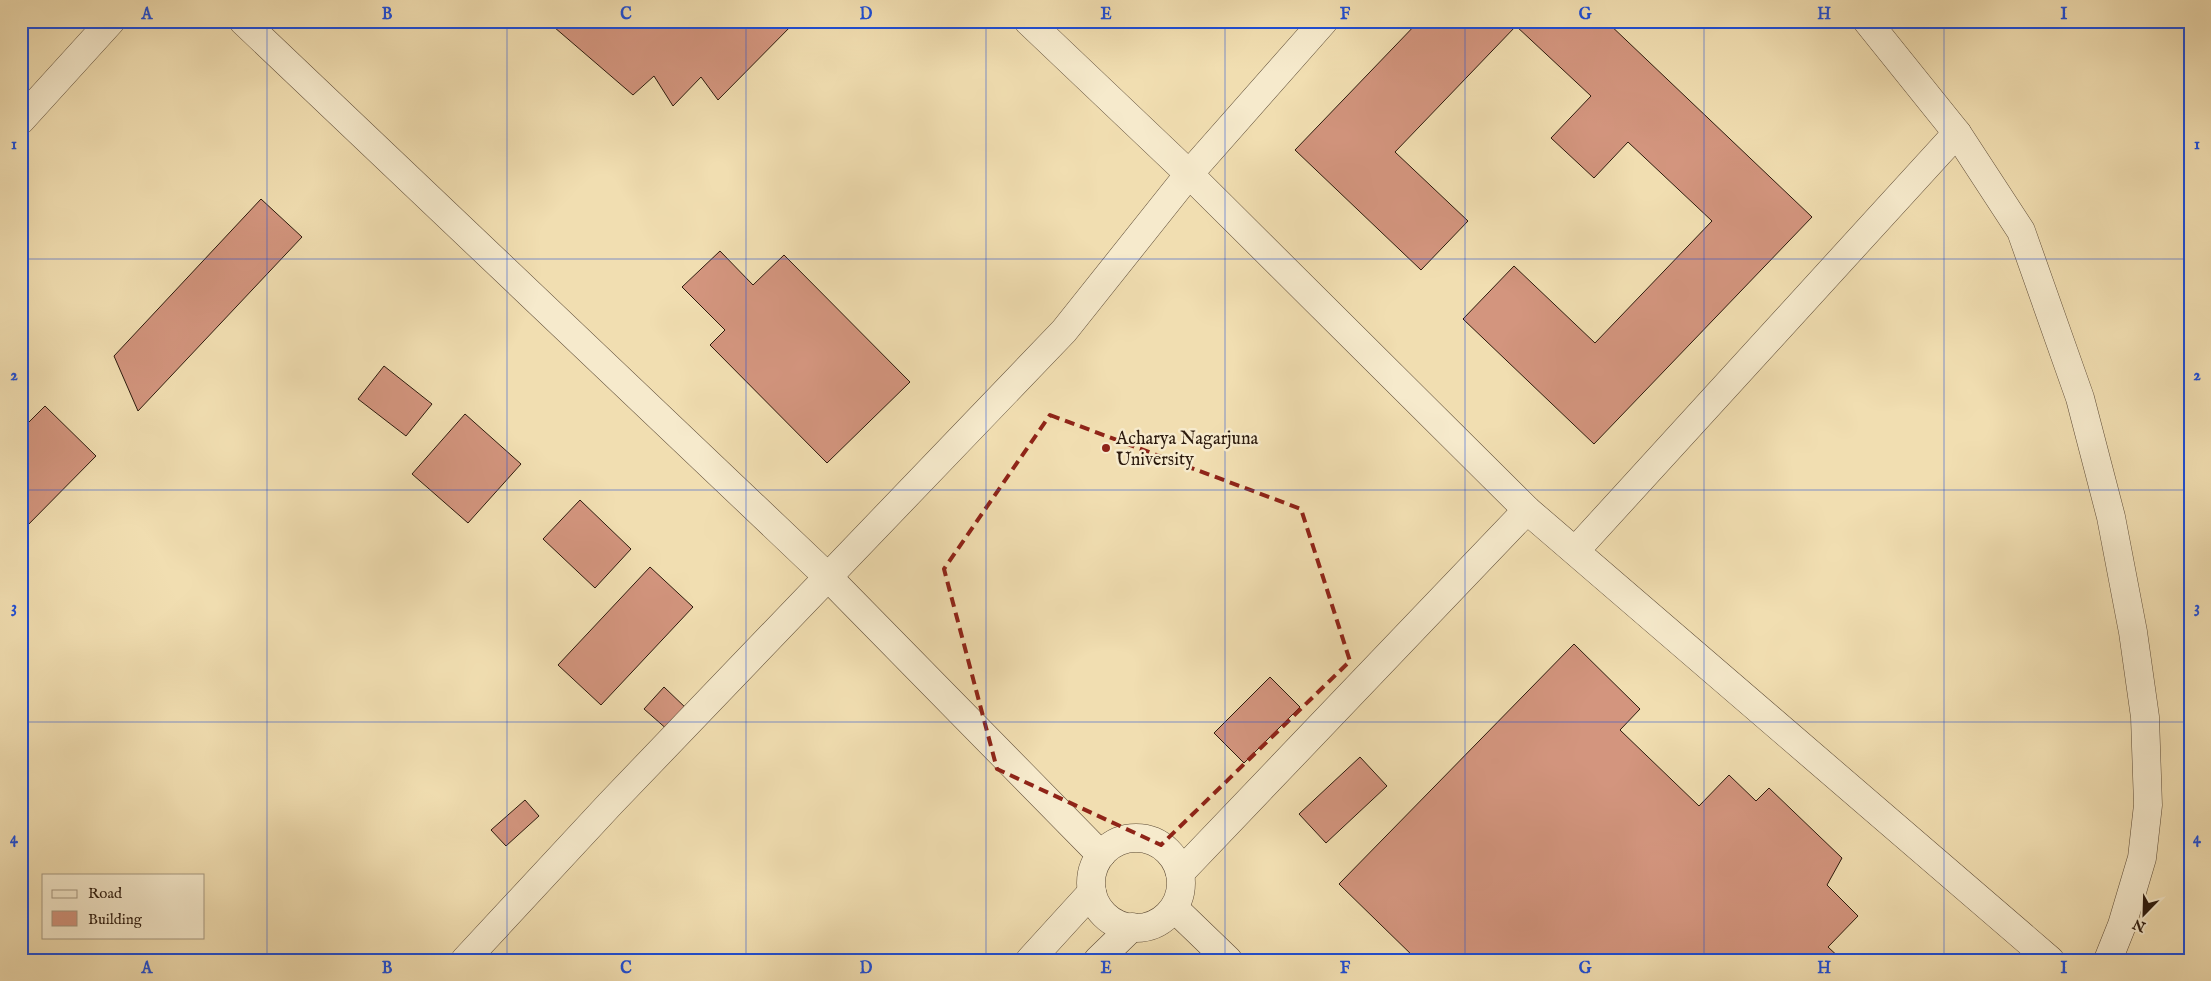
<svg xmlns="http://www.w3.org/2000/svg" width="2211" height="981" font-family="'IM FELL English',serif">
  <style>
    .building { fill: #d3957e; stroke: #2c1a0d }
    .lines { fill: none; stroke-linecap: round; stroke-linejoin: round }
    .minor-casing { stroke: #5d4b36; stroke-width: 29 }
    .minor { stroke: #f6eacc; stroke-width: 28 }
    .marked { fill: none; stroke: #8f2418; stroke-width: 4; stroke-dasharray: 10 6; stroke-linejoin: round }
    .grid { fill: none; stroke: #1d4ed8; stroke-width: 1; stroke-opacity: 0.55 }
    .poi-dot { fill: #8f2418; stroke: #f6eacc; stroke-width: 2 }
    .labels { text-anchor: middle; stroke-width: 5; stroke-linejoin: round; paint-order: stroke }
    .poi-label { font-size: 18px; fill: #2c1a0d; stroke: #f6eacc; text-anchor: start }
    .neatline { fill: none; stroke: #1d4ed8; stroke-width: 2 }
    .grid-label { font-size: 16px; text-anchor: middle; font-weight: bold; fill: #1d4ed8 }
  </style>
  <rect width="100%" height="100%" fill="#f1deb1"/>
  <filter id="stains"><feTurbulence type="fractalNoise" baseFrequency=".004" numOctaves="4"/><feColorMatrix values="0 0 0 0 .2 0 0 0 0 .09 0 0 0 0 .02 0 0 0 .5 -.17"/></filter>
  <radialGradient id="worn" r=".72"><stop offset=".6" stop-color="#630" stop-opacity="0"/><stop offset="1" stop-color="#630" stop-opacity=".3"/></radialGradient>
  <!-- building -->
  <g class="building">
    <polygon points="547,21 796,21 718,100 701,77 673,106 654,76 633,95"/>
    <polygon points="1419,21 1606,21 1812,217 1594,444 1463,319 1514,266 1595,343 1712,221 1628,142 1594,178 1551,138 1591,96 1516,26 1395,152 1468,221 1421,270 1295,150"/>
    <polygon points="261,199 302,237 138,411 114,356"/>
    <polygon points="720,251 753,285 784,255 910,382 827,463 710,345 725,330 682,287"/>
    <polygon points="384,366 432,404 406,436 358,399"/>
    <polygon points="45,406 96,456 21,532 21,430"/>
    <polygon points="465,414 521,464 468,523 412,474"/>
    <polygon points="580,500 631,549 595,588 543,539"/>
    <polygon points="650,567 693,607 601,705 558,665"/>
    <polygon points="1574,644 1640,709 1620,730 1699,806 1729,775 1756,801 1769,788 1842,858 1827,885 1858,916 1828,947 1842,960 1417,960 1339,884"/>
    <polygon points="1270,677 1300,707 1244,763 1214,733"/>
    <polygon points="664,687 688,710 669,731 644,709"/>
    <polygon points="1360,757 1387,786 1326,843 1299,814"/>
    <polygon points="525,800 539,816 506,846 491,830"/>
  </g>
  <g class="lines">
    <!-- minor casing -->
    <g class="minor-casing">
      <g id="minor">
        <polyline points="243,21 829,578 1101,855"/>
        <polyline points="1028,21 1189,174 1527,510 2050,960"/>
        <polyline points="1867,21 1957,133 2021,231 2080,398 2111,517 2133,632 2145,717 2148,805 2142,858 2122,925 2108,960"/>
        <polyline points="21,120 111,21"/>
        <polyline points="1576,550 1957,133"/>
        <circle cx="1136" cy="883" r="45"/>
        <polyline points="1180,873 1527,510"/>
        <polyline points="1174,908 1228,960"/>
        <polyline points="465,960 610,804 1064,331 1189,174 1324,21"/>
        <polyline points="1030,960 1092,892"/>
        <polyline points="1098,960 1132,927"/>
      </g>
    </g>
    <!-- minor -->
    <use href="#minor" class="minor"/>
  </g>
  <!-- marked area -->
  <path class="marked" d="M1050,415l251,94 49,152 -189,184 -164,-76 -53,-200z"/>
  <!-- grid -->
  <path class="grid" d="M267,21v939M507,21v939M746,21v939M986,21v939M1225,21v939M1465,21v939M1704,21v939M1944,21v939M21,259h2169M21,490h2169M21,722h2169"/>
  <!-- markers -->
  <circle class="poi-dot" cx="1106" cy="448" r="5"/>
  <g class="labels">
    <!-- poi labels -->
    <g class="poi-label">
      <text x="1116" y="444">Acharya Nagarjuna<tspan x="1116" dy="21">University</tspan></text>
    </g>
  </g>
  <!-- margin -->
  <rect width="2211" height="981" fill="none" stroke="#f1deb1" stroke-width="55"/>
  <!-- legend -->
  <rect x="42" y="874" width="162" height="65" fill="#f6eacc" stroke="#a59780"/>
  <rect x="52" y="890" width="25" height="8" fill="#f6eacc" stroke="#a59780"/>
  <text x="88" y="898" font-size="15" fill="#2c1a0d">Road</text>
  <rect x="52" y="911" width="25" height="15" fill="#d3957e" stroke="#a59780"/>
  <text x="88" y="924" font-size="15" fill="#2c1a0d">Building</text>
  <!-- north arrow -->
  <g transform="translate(2144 914) rotate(203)" stroke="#f6eacc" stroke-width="4" paint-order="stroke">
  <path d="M0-4L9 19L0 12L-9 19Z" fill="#2c1a0d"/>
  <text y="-8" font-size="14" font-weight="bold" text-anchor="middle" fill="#2c1a0d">N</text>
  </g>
  <rect x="28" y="28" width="2156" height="926" class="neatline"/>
  <g class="grid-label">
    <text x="147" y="19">A</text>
    <text x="387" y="19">B</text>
    <text x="626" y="19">C</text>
    <text x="866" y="19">D</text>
    <text x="1106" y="19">E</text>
    <text x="1345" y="19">F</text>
    <text x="1585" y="19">G</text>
    <text x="1824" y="19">H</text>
    <text x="2064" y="19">I</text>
    <text x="14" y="149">1</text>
    <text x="2197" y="149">1</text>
    <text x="14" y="380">2</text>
    <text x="2197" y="380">2</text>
    <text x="14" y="612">3</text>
    <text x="2197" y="612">3</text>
    <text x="14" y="843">4</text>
    <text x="2197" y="843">4</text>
    <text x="147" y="973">A</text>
    <text x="387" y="973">B</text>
    <text x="626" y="973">C</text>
    <text x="866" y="973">D</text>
    <text x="1106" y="973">E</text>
    <text x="1345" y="973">F</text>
    <text x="1585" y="973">G</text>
    <text x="1824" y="973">H</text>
    <text x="2064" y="973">I</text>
  </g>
  <rect width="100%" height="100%" filter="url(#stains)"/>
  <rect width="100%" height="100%" fill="url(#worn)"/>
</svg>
